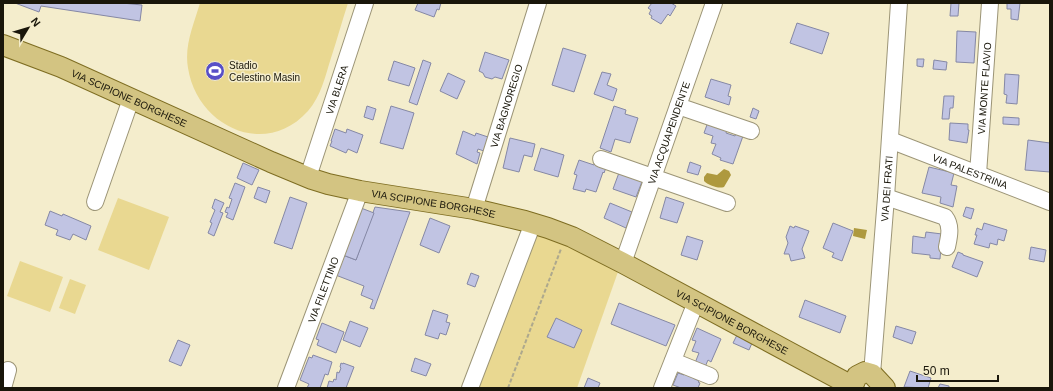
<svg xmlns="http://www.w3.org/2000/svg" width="1053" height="391" font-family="Helvetica,sans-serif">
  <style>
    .green { fill: #e9d891 }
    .water { fill: #ae993e }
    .building { fill: #c1c4e3; stroke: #8588a5 }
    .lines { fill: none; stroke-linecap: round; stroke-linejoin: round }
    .minor-casing { stroke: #9c9577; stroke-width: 18 }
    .major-casing { stroke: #7e6d21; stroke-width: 22 }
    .path { stroke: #ada88d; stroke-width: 2; stroke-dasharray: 4 2; stroke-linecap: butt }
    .minor { stroke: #fff; stroke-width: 16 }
    .major { stroke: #d3c482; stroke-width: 20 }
    .labels { text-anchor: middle; stroke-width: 3; stroke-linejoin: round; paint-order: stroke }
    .poi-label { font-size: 10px; fill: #19160a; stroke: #f4edcc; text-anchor: start }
    .street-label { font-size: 10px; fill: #19160a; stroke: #f4edcc }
  </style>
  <rect width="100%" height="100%" fill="#f4edcc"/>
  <!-- green -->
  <g class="green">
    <path d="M200,3h148c-6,18 -11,37 -17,55 -6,19 -10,38 -23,53 -43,48 -111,15 -120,-43 -4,-23 6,-44 12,-65z"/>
    <polygon points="118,198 169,217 149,270 98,250"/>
    <polygon points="534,228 619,269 577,388 474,388"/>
    <polygon points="20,261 63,277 50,312 7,296"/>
    <polygon points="70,279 86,285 75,314 59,308"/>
  </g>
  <!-- water -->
  <g class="water">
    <path d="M724,169l5,2 2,4 -7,12c-6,2 -16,-2 -20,-6v-4l3,-4 10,2z"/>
    <polygon points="854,228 867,230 865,239 853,236"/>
  </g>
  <!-- building -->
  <g class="building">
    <polygon points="15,3 122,3 142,5 140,21 41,6 39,12"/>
    <polygon points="418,3 441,3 439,10 437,9 434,17 415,10"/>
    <polygon points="652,3 671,3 676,6 670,16 668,14 661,24 651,18 652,16 649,14 651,10 648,8"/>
    <polygon points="951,3 959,3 958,16 950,16"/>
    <polygon points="1007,3 1020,3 1018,20 1011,19 1011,9 1007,9"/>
    <polygon points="797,23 829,33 822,54 790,43"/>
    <polygon points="957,31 976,32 974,63 956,62"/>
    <polygon points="563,48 586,55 574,92 552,85"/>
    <polygon points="485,52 509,60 502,79 495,77 492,79 485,77 483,73 479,71"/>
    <polygon points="917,59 924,59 923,67 917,66"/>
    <polygon points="423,60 431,63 417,105 409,102"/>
    <polygon points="934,60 947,62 946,70 933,69"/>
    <polygon points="394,61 415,68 409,86 388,80"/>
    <polygon points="602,72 611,74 607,85 617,89 613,101 594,94"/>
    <polygon points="448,73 465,81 457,99 440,91"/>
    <polygon points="1005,74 1019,75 1017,104 1006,103 1007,95 1004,94"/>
    <polygon points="711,79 731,85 728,96 731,97 729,105 705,97"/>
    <polygon points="944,96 954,96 953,108 950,108 949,119 942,119"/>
    <polygon points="367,106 376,109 373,120 364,117"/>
    <polygon points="391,106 414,113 403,149 380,143"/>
    <polygon points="614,106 626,110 625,114 638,118 630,143 615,139 611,152 600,148"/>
    <polygon points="753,108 759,111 756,119 750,117"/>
    <polygon points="1003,117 1019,118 1019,125 1003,124"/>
    <polygon points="708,122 727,129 726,133 735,136 738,129 743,136 733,164 720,160 721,158 712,154 716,144 711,143 713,136 704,133"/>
    <polygon points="950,123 968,124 968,130 969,130 967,143 949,140"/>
    <polygon points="335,129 346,133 347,129 363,135 357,153 348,149 346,153 330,146 332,141 331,141"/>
    <polygon points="463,131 475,136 476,133 488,137 484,151 478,149 477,152 480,153 477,164 456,154"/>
    <polygon points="510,138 535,144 532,157 524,155 519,172 503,168"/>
    <polygon points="1028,140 1050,143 1050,172 1025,170"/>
    <polygon points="541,148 564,155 558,177 534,170"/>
    <polygon points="579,160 594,165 595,161 607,165 604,173 603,172 596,192 586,189 585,192 573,189 577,175 574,174"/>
    <polygon points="690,162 701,166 698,175 687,172"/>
    <polygon points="243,163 259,170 252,185 237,178"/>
    <polygon points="929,167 954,173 951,185 957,186 953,207 940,203 941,197 922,193"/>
    <polygon points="620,170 643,179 636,197 613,189"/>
    <polygon points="235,183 245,187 233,220 226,217 228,213 225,212 227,207 229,208 232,199 229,198"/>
    <polygon points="258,187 270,191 266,203 254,198"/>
    <polygon points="290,197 307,203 292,249 274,243"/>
    <polygon points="666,197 684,203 677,223 660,218"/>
    <polygon points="215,199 224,203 220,212 223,213 214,236 208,233 212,223 210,222 215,210 212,208"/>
    <polygon points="610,203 632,212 626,228 604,218"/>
    <polygon points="375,207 410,212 374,309 370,308 373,300 361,295 364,286 333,274 340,254 356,260"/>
    <polygon points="966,207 974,209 971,219 963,216"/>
    <polygon points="361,208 374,213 356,260 343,255"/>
    <polygon points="50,211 62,216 63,214 91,226 86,240 73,234 70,240 56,235 58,230 45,225"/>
    <polygon points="430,218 450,226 439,253 420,245"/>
    <polygon points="833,223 853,231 842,261 832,257 834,253 823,248"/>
    <polygon points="984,223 1007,230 1004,241 998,239 997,245 990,243 989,248 974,244 977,235 975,235 977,228 982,230"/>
    <polygon points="790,226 794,228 795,226 809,231 802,249 805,258 791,261 789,254 784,254 788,243 786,237"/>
    <polygon points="926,232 942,234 940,259 930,258 930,255 912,253 913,236 925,238"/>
    <polygon points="687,236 703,241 697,260 681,255"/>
    <polygon points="1031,247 1046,250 1044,262 1029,259"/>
    <polygon points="958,252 963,254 963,255 983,262 977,277 952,267"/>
    <polygon points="471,273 479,276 475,287 467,284"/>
    <polygon points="805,300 846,316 840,333 799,317"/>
    <polygon points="619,303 675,325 666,346 611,324"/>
    <polygon points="433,310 448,315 446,322 450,323 446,335 440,333 438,339 425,335"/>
    <polygon points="556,318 582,330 574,348 547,337"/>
    <polygon points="350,321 368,328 360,347 343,340"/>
    <polygon points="322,323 344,332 336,353 317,345 319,340 316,339"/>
    <polygon points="896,326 916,332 912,344 893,337"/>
    <polygon points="697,328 721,339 711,362 708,360 705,367 695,363 699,353 692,351 696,341 692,340"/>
    <polygon points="737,335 752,343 749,350 733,343"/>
    <polygon points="178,340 190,345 181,366 169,361"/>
    <polygon points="313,355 332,362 328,375 325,374 320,388 307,388 309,384 300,380 309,357 312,358"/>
    <polygon points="415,358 431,364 426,376 411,371"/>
    <polygon points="341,363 343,364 343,363 354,367 346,388 327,388 329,381 333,382 334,379 336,380 337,372 339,373 341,368 340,367"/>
    <polygon points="910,371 931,378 928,388 904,387"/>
    <polygon points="678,373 684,375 685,373 694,376 693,378 699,381 698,382 700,383 698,388 681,388 673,385"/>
    <polygon points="588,378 600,383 598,388 584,388"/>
    <polygon points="940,384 949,386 949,388 938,388"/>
  </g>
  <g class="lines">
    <!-- minor casing -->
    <g class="minor-casing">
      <g id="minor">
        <polyline points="678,106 751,131"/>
        <path id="s1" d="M890,140l160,62"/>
        <polyline points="601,159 727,203"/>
        <path id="s2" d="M978,174l12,-171"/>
        <path id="s3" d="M308,177l57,-174"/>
        <path d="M886,197l59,20c7,9 4,20 2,30"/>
        <polyline points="95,202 131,99"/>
        <path id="s4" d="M474,209l64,-206"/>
        <path id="s5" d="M623,263l91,-260"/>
        <polyline points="673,361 710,376"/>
        <path id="s6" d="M872,374l14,-177 13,-194"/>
        <polyline points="3,388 8,370"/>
        <path id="s7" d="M286,388l74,-197"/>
        <polyline points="470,388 533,223"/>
        <polyline points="662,388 696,302"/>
      </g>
    </g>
    <!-- major casing -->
    <g class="major-casing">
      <g id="major">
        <path id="s8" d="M3,45l58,22 210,95 41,17 16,5 32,7 114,18 51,12 23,7 24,9 51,26 229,123"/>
        <polyline points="852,388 857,376 865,372 872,374 885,388"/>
      </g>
    </g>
    <!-- path -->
    <polyline class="path" points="508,388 561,249"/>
    <!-- minor -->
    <use href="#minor" class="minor"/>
    <!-- major -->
    <use href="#major" class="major"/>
  </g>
  <!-- icons -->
  <defs>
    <g id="stadium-disc" transform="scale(1)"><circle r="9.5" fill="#574fc7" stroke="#f4edcc"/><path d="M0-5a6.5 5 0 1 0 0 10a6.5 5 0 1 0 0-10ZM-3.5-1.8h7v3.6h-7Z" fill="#fff"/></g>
  </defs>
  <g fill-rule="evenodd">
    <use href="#stadium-disc" x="215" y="71"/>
  </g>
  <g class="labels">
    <!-- poi labels -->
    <g class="poi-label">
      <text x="229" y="69">Stadio<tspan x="229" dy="12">Celestino Masin</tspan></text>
    </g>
    <!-- street labels -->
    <g class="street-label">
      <text dy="4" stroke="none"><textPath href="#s2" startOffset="86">VIA MONTE FLAVIO</textPath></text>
      <text dy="4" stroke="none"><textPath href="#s3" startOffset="92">VIA BLERA</textPath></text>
      <text dy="4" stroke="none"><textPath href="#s8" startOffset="137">VIA SCIPIONE BORGHESE</textPath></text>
      <text dy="4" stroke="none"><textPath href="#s4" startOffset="108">VIA BAGNOREGIO</textPath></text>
      <text dy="4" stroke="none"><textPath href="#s5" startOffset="138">VIA ACQUAPENDENTE</textPath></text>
      <text dy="4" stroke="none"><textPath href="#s1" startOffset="86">VIA PALESTRINA</textPath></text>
      <text dy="4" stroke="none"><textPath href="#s6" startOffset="186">VIA DEI FRATI</textPath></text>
      <text dy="4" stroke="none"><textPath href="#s8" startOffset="461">VIA SCIPIONE BORGHESE</textPath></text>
      <text dy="4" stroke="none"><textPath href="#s7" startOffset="105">VIA FILETTINO</textPath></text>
      <text dy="4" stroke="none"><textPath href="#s8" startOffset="785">VIA SCIPIONE BORGHESE</textPath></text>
    </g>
  </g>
  <!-- border -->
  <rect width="1053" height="391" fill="none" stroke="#19160a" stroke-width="8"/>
  <!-- north arrow -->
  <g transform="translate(28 28) rotate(52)" stroke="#f4edcc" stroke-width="3" paint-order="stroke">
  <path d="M0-3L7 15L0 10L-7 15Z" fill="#19160a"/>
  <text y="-6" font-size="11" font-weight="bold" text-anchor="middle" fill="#19160a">N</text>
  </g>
  <!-- scale -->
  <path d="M917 375v6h81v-6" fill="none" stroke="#19160a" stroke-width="2"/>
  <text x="923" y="375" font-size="12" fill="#19160a" stroke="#f4edcc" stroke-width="3" paint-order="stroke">50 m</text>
</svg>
